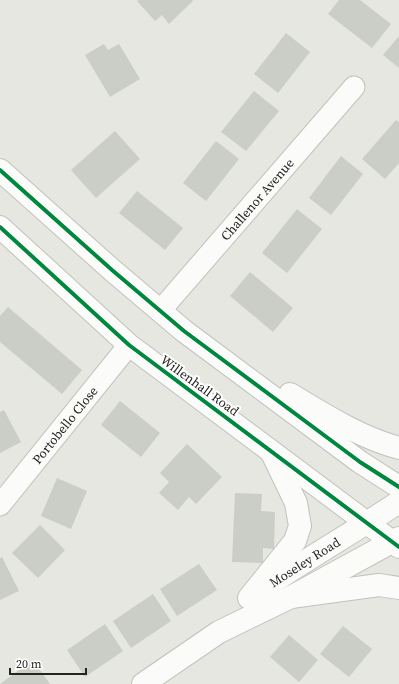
<svg xmlns="http://www.w3.org/2000/svg" width="399" height="684" font-family="'Source Serif 4',serif">
  <style>
    .building { fill: #cbcdc7 }
    .lines { fill: none; stroke-linecap: round; stroke-linejoin: round }
    .street-casing { stroke: #c1c2bd; stroke-width: 23 }
    .secondary-casing { stroke: #c1c2bd; stroke-width: 24 }
    .highway-casing { stroke: #c1c2bd; stroke-width: 24 }
    .street { stroke: #fbfbfa; stroke-width: 21 }
    .secondary { stroke: #fbfbfa; stroke-width: 22 }
    .highway { stroke: #fbfbfa; stroke-width: 22 }
    .cycleway-casing { stroke: #fff; stroke-width: 6 }
    .cycleway { stroke: #00873e; stroke-width: 4 }
    .labels { text-anchor: middle; stroke-width: 4; stroke-linejoin: round; paint-order: stroke }
    .street-label { font-size: 13px; fill: #232520; stroke: #fff }
  </style>
  <rect width="100%" height="100%" fill="#e5e7e0"/>
  <!-- building -->
  <g class="building">
    <polygon points="139,0 192,0 193,1 169,24 162,15 155,21 137,1"/>
    <polygon points="339,0 360,0 391,24 372,48 328,14"/>
    <polygon points="286,33 310,52 278,93 254,74"/>
    <polygon points="399,36 399,68 383,55"/>
    <polygon points="104,44 108,50 119,44 140,79 110,97 85,55"/>
    <polygon points="254,91 279,111 246,151 221,132"/>
    <polygon points="396,120 399,122 399,163 385,179 362,159"/>
    <polygon points="115,131 140,159 96,198 71,170"/>
    <polygon points="216,141 239,159 206,201 183,183"/>
    <polygon points="341,156 363,174 331,215 309,198"/>
    <polygon points="137,191 183,228 165,250 119,213"/>
    <polygon points="297,209 322,229 287,273 262,253"/>
    <polygon points="250,272 293,308 273,332 230,296"/>
    <polygon points="8,307 82,370 62,394 0,342 0,316"/>
    <polygon points="120,401 160,433 141,457 101,425"/>
    <polygon points="4,410 21,442 0,453 0,412"/>
    <polygon points="187,444 222,477 196,504 189,497 178,510 159,493 169,482 160,473"/>
    <polygon points="57,478 87,491 71,529 41,516"/>
    <polygon points="235,493 262,494 261,511 275,512 274,549 263,548 263,563 232,562"/>
    <polygon points="40,525 65,550 38,578 12,553"/>
    <polygon points="2,557 19,591 0,600 0,558"/>
    <polygon points="199,564 217,590 177,616 160,589"/>
    <polygon points="153,594 171,621 131,648 113,621"/>
    <polygon points="105,624 123,651 85,677 67,650"/>
    <polygon points="343,626 372,649 349,677 320,654"/>
    <polygon points="289,635 318,660 299,682 270,657"/>
    <polygon points="33,660 50,684 0,684"/>
  </g>
  <g class="lines">
    <!-- street casing -->
    <g class="street-casing">
      <g id="street">
        <path id="s1" d="M160,311l194,-224"/>
        <path id="s2" d="M0,505l129,-160"/>
      </g>
    </g>
    <!-- secondary casing -->
    <g class="secondary-casing">
      <g id="secondary">
        <path id="s3" d="M255,594c47,-32 97,-61 144,-92"/>
        <polyline points="143,684 219,632 291,597 399,538"/>
      </g>
    </g>
    <!-- highway casing -->
    <g class="highway-casing">
      <g id="highway">
        <polyline points="0,170 112,270 184,331 360,462 399,487"/>
        <polyline points="0,227 129,345 399,547"/>
        <path d="M290,394c35,21 69,43 109,54"/>
        <polyline points="291,597 379,585 399,588"/>
        <polyline points="249,598 295,541 300,526 296,503 272,453"/>
      </g>
    </g>
    <!-- street -->
    <use href="#street" class="street"/>
    <!-- secondary -->
    <use href="#secondary" class="secondary"/>
    <!-- highway -->
    <use href="#highway" class="highway"/>
    <!-- cycleway casing -->
    <g class="cycleway-casing">
      <g id="cycleway">
        <polyline points="0,170 112,270 184,331 360,462 399,487"/>
        <polyline points="0,227 129,345 399,547"/>
      </g>
    </g>
    <!-- cycleway -->
    <use href="#cycleway" class="cycleway"/>
  </g>
  <g class="labels">
    <!-- street labels -->
    <g class="street-label">
      <text dy="5" stroke="none"><textPath href="#s1" startOffset="148">Challenor Avenue</textPath></text>
      <text transform="translate(200 385) rotate(36)" y="5">Willenhall Road</text>
      <text dy="5" stroke="none"><textPath href="#s2" startOffset="103">Portobello Close</textPath></text>
      <text dy="5" stroke="none"><textPath href="#s3" startOffset="59">Moseley Road</textPath></text>
    </g>
  </g>
  <!-- scale -->
  <path d="M10 668v6h76v-6" fill="none" stroke="#232520" stroke-width="2"/>
  <text x="16" y="668" font-size="12" fill="#232520" stroke="#ffffff" stroke-width="3" paint-order="stroke">20 m</text>
</svg>
